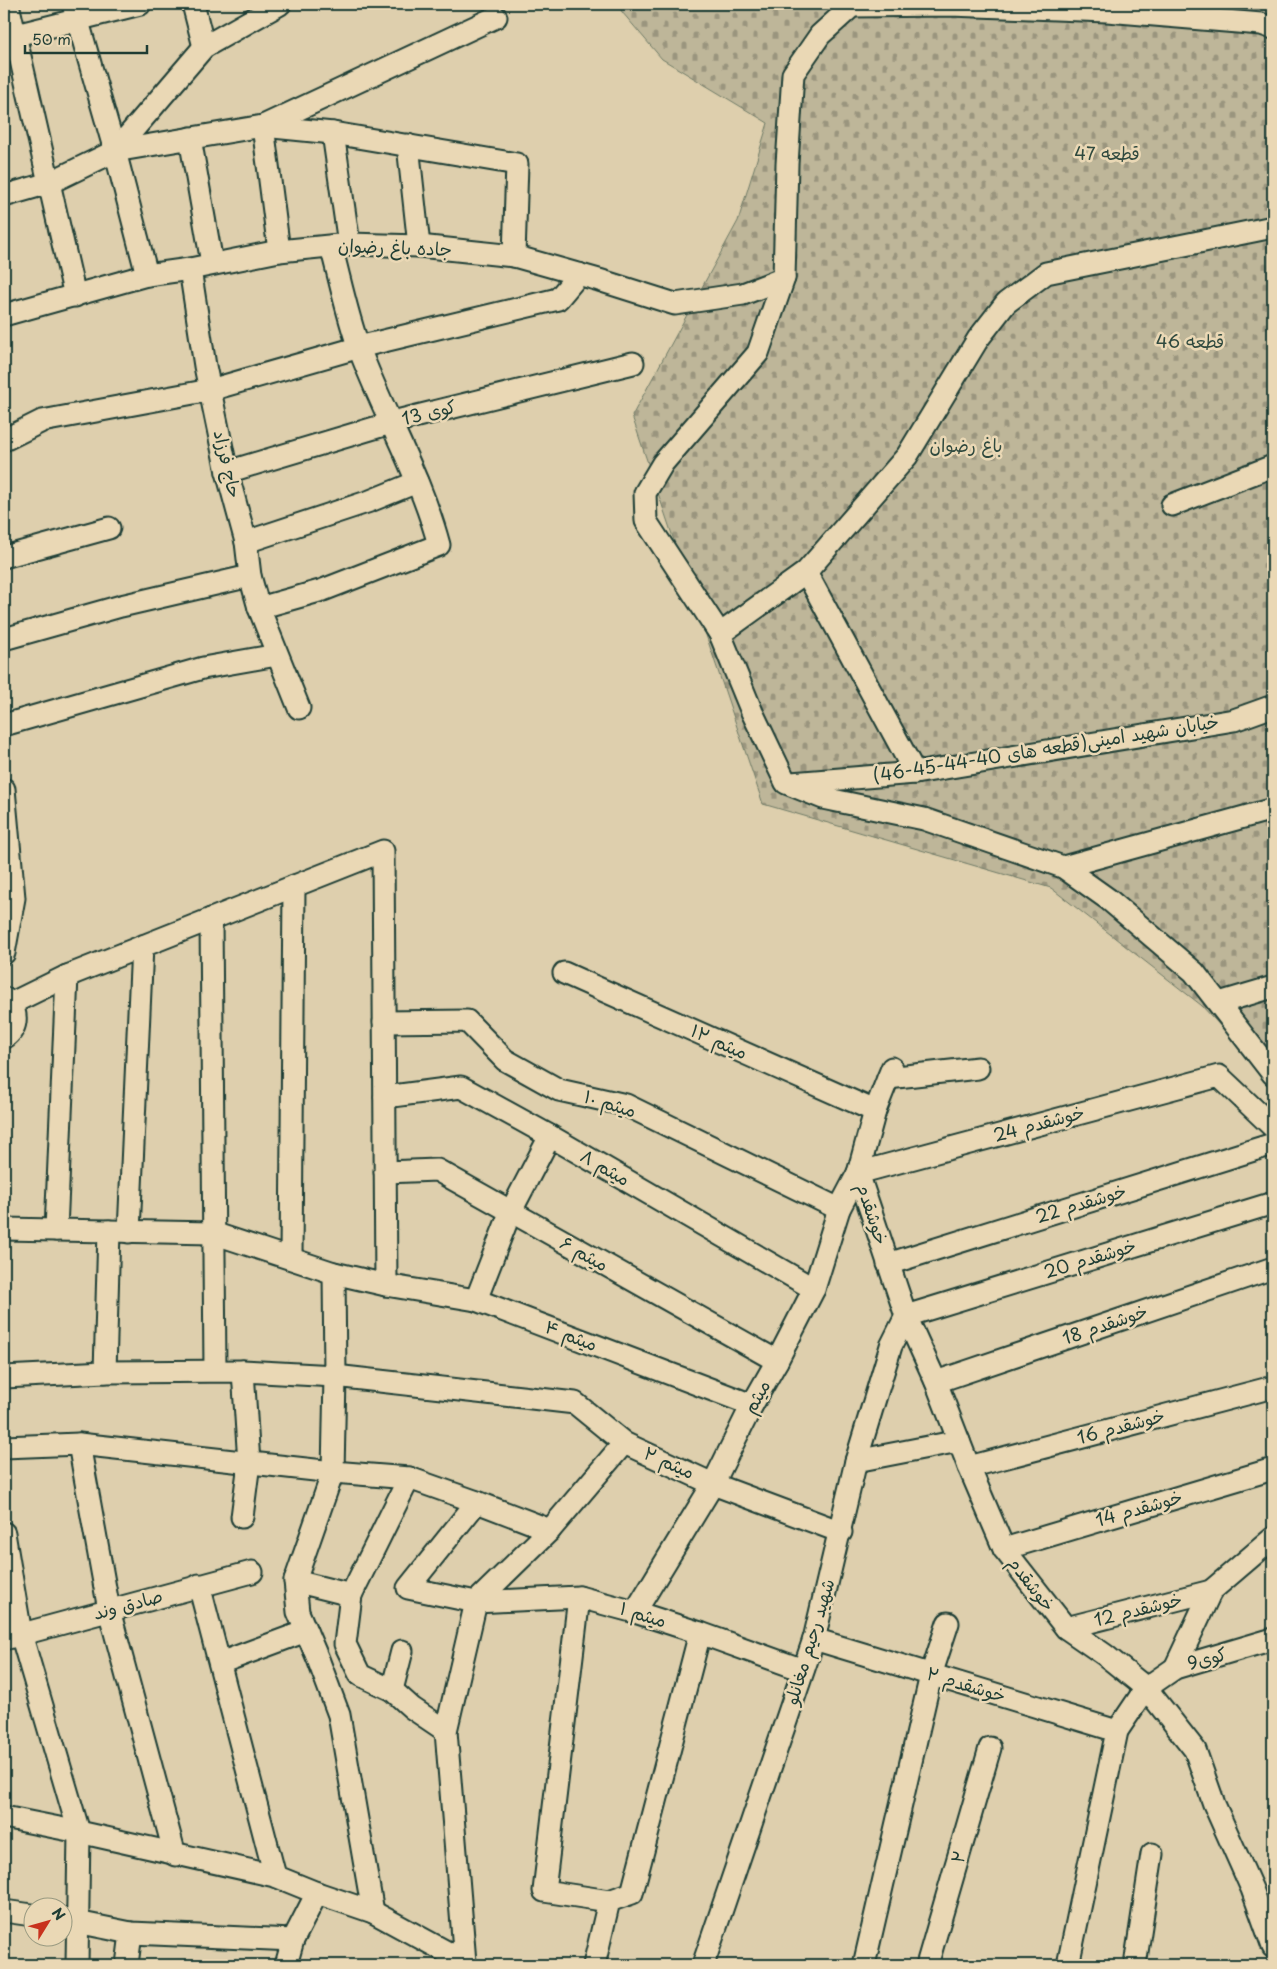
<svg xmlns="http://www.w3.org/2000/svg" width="1277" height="1969" font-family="'Playpen Sans','Playpen Sans Arabic',sans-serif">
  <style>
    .cemetery { fill: url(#cemetery-stones); stroke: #6e7a66 }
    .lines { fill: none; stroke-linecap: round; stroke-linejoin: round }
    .minor-casing { stroke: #1f3d34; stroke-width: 25 }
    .minor { stroke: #ead8b5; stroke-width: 21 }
    .labels { text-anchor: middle; stroke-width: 5; stroke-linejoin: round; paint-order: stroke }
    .park-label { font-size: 18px; fill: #2f493e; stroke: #ead8b5 }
    .street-label { font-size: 18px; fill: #1f3d34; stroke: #ead8b5 }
  </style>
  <defs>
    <pattern id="cemetery-stones" width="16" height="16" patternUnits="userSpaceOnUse" patternTransform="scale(1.25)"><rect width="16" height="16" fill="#beb699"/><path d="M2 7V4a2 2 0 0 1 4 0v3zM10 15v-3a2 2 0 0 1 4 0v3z" fill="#9a957e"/></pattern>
  </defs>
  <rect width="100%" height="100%" fill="#decfad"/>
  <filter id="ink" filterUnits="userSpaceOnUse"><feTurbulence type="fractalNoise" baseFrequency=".02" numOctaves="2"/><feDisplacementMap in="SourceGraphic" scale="10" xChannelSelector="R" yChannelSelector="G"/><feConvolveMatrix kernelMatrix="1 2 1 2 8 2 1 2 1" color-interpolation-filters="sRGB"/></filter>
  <g filter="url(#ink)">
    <!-- cemetery -->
    <polygon class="cemetery" points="619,4 1273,4 1273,1090 1240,1047 1201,1005 1051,888 763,804 632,416 738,221 768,123 662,59 622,12"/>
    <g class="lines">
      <!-- minor casing -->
      <g class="minor-casing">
        <g id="minor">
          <polyline points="8,4 75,296"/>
          <polyline points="73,4 115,151 147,275"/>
          <polyline points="193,4 204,47"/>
          <polyline points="1273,28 1261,24 1107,11 950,5 852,6 820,35 793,74 787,164 784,278 758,353 663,463 645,493 646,521 720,634 752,712 786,783 823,798 924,819 1063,867 1108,899 1194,972 1273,1074"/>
          <polyline points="4,38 140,4"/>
          <polyline points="333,133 349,244"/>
          <polyline points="190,138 212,263"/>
          <polyline points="408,145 419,246"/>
          <polyline points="115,151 263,126 333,133 517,164 514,256"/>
          <polyline points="4,196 49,183 115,151 204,47 280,4"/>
          <polyline points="279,251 263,126 496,17"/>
          <polyline points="190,269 205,366 227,472 246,542 250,576 259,608 299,708"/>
          <polyline points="4,315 147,275 190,269 279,251 349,244 419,246 514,256 599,280 675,304 743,294 784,278"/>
          <polyline points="4,440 42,421 210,390 367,345 558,299 579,274"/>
          <polyline points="227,472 401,420 633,363"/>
          <polyline points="1172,505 1273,466"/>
          <polyline points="246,542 370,501 417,482"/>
          <polyline points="4,557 109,528"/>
          <polyline points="806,572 915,773"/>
          <path d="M259,608l64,-18 116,-45c-18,-68 -55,-130 -80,-197 -12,-33 -19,-68 -28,-102"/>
          <polyline points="720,634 806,572 907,456 978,339 1006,303 1046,273 1273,227"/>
          <polyline points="4,639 121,606 250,576"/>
          <polyline points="4,725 203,668 277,655"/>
          <polyline points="791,783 915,773 1234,720 1273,706"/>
          <polyline points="4,789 14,898 4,953"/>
          <polyline points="1063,867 1273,809"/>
          <polyline points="211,919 215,1370"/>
          <polyline points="564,973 875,1111"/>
          <path d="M4,998c14,10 16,30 0,40"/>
          <polyline points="1219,1003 1273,987"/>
          <polyline points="10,1004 67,976 383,851 386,1285"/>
          <polyline points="384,1022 467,1021 505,1060 559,1090 626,1105 839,1209"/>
          <polyline points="888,1078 978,1068"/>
          <polyline points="385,1097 461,1087 550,1136 814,1289"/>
          <polyline points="385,1172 437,1170 777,1361"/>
          <polyline points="858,1173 906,1316 936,1382 969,1467 1004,1549 1066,1628 1105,1655 1146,1688 1195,1750 1214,1804 1252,1889 1273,1947"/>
          <polyline points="858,1173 1219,1076 1273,1127"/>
          <polyline points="4,1229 213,1233 334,1273 386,1285 476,1300 752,1405"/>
          <polyline points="56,1230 67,976"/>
          <polyline points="129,1232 142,946"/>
          <polyline points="291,1258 294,886"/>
          <polyline points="888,1264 1273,1144"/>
          <polyline points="334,1273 335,1376 333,1472 295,1581 298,1612 318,1659 339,1715 373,1912"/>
          <polyline points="476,1300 510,1213 550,1136"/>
          <polyline points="105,1372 109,1231"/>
          <polyline points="4,1377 105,1372 243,1371 335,1376 575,1403 624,1443 713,1484 841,1532"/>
          <polyline points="936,1382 1273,1268"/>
          <polyline points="79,1444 333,1472 409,1478 477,1502 550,1530"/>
          <polyline points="4,1447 79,1444 109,1610 175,1855"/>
          <polyline points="856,1461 959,1441"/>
          <polyline points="969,1467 1273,1387"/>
          <polyline points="477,1502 408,1588 476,1602 579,1597 635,1612 700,1633 803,1670"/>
          <polyline points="242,1517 249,1463 243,1371"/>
          <polyline points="4,1533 21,1634 79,1832 77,1965"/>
          <polyline points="1004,1549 1273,1469"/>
          <polyline points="295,1581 351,1595 345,1644 360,1675 392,1690 412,1708 446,1731"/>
          <polyline points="199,1585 275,1876"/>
          <polyline points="351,1595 409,1478"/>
          <polyline points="579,1597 544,1891 609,1901"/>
          <polyline points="635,1612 713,1484 752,1405 777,1361 814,1289 839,1209 858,1173 875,1111 892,1068"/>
          <polyline points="1066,1628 1211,1591"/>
          <polyline points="4,1639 252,1572"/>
          <polyline points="814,1639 1117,1731"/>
          <polyline points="220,1663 306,1631"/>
          <polyline points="1175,1668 1211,1591 1273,1538"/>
          <polyline points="392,1690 402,1651"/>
          <polyline points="4,1817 79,1832 275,1876 317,1893 373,1912 465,1962 446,1731 476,1602 550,1530 624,1443"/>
          <polyline points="4,1911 32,1915"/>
          <polyline points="62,1919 131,1933 293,1940"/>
          <polyline points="127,1965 131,1933"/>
          <polyline points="286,1965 293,1940 317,1893"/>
          <polyline points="594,1965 609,1901 632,1893 700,1633"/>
          <polyline points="703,1965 814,1639 856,1461 891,1346 906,1316 1273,1203"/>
          <polyline points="864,1965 931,1675 948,1623"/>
          <polyline points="927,1965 990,1748"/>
          <polyline points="1068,1965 1117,1731 1146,1688 1175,1668 1273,1639"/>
          <polyline points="1135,1965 1152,1854"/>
        </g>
      </g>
      <!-- minor -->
      <use href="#minor" class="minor"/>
    </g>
  </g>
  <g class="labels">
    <!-- park labels -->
    <g class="park-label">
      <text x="1107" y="160">قطعه 47</text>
      <text x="1190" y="348">قطعه 46</text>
      <text x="966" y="452">باغ رضوان</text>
    </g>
    <!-- street labels -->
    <g class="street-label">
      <text transform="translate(395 248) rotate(2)" y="6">جاده باغ رضوان</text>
      <text transform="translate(429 413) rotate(-14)" y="6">کوی 13</text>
      <text transform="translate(227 464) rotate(77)" y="6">حاج فرزاد</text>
      <text transform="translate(1046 749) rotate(-9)" y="6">خیابان شهید امینی(قطعه های 40-44-45-46)</text>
      <text transform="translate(719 1042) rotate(24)" y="6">۱۲ میثم</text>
      <text transform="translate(610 1104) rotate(17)" y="6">۱۰ میثم</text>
      <text transform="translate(1039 1124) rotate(-15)" y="6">خوشقدم 24</text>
      <text transform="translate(605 1168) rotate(30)" y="6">۸ میثم</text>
      <text transform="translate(1081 1204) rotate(-17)" y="6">خوشقدم 22</text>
      <text transform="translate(872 1214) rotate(72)" y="6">خوشقدم</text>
      <text transform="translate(584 1254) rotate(29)" y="6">۶ میثم</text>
      <text transform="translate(1090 1259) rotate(-17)" y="6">خوشقدم 20</text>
      <text transform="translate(1105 1325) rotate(-19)" y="6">خوشقدم 18</text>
      <text transform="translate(571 1336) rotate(21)" y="6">۴ میثم</text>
      <text transform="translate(757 1397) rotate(-61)" y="6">میثم</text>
      <text transform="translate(1121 1427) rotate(-15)" y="6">خوشقدم 16</text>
      <text transform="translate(669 1463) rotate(24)" y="6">۲ میثم</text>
      <text transform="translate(1139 1509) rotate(-16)" y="6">خوشقدم 14</text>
      <text transform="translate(1031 1584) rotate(52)" y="6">خوشقدم</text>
      <text transform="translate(128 1605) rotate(-15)" y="6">صادق وند</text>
      <text transform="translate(1138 1610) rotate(-14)" y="6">خوشقدم 12</text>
      <text transform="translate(643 1615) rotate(17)" y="6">۱ میثم</text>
      <text transform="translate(810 1642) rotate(-73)" y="6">شهید رحیم مغانلو</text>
      <text transform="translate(1207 1659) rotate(-16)" y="6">کوی9</text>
      <text transform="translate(966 1685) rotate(17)" y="6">۲ خوشقدم</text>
      <text transform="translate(959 1857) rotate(-74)" y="6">۲</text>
    </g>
  </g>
  <!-- margin -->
  <rect width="1277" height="1969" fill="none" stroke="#ead8b5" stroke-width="20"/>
  <rect x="10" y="10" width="1257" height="1949" fill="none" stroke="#1f3d34" stroke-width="2" filter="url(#ink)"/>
  <!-- north arrow -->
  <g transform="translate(48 1922) rotate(53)"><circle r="24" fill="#ead8b5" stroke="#999a81"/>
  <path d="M0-4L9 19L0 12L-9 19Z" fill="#c8321e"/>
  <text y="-8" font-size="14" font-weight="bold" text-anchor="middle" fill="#1f3d34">N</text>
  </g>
  <!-- scale -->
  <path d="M25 45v8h122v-8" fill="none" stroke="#1f3d34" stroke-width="2.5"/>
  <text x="32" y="45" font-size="15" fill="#1f3d34" stroke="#ead8b5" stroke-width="4" paint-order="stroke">50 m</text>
</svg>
